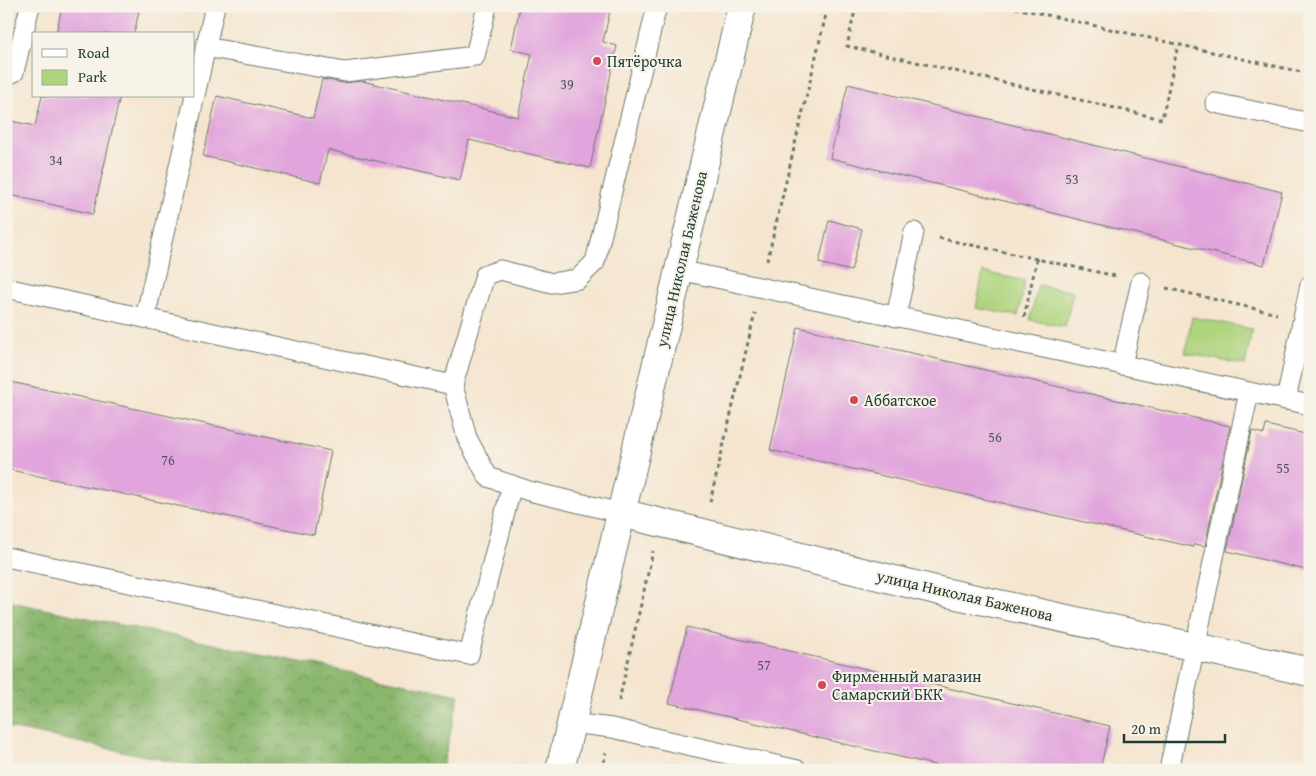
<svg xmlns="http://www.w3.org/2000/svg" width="1316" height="776" font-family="'Gentium Book Plus',serif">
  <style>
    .forest { fill: url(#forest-crowns); stroke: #547a50 }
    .park { fill: #aed47e; stroke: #668859 }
    .building { fill: #e1a4dc }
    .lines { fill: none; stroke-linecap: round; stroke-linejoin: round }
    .service-casing { stroke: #6a786a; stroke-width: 21 }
    .minor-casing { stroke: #6a786a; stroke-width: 30 }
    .path { stroke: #6a786a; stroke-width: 3; stroke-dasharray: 4 4; stroke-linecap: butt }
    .service { stroke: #fff; stroke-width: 19 }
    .minor { stroke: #fff; stroke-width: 28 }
    .poi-dot { fill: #d1495b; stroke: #f7f3e8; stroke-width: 2 }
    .labels { text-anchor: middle; stroke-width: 4; stroke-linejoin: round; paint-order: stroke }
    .number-label { font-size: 14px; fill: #50575e }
    .poi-label { font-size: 16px; fill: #1f3d34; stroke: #f7f3e8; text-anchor: start }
    .street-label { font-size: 16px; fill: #1f3d34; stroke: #f7f3e8 }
  </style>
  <defs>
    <pattern id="forest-crowns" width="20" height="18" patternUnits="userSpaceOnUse" patternTransform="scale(1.25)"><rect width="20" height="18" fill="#8ab66d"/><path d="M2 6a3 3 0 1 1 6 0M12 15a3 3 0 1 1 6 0" fill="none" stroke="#70955a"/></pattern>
  </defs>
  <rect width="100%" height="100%" fill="#f7f3e8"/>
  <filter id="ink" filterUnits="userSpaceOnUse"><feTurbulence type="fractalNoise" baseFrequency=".02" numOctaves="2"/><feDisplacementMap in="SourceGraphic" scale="10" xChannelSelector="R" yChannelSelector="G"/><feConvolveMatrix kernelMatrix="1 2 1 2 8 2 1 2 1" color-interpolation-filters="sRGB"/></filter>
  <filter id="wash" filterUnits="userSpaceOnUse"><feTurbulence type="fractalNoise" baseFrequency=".0096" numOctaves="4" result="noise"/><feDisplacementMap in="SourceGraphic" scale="20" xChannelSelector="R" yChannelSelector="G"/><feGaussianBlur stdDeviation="1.12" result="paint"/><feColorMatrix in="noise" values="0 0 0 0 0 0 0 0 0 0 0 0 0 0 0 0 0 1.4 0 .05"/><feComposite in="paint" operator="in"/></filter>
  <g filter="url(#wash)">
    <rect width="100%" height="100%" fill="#f5e5cf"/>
    <!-- forest -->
    <polygon class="forest" points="6,601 459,695 442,770 212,770 6,727"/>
    <!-- park -->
    <g class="park">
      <polygon points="983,272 1025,281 1018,316 976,308"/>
      <polygon points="1038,285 1073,292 1065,327 1030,320"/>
      <polygon points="1192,317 1252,329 1245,365 1185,353"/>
    </g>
    <g id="blocks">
      <!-- building -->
      <g class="building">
        <polygon points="62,6 140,6 134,34 56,34"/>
        <polygon points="520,6 611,6 603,42 617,46 590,168 469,140 460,180 328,150 320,183 203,156 217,96 313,118 322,79 343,83 362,81 518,117 532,54 511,49"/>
        <polygon points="848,84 1282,192 1264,265 830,158"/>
        <polygon points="42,96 120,96 93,214 6,194 6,120 35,126"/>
        <polygon points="829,220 862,229 851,271 819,263"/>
        <polygon points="798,327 1230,426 1205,546 1194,544 1193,547 770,450"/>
        <polygon points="6,381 331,451 314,535 6,469"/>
        <polygon points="1266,425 1310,435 1310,571 1227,551 1252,431 1264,434"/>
        <polygon points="687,627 1110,726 1100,770 956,770 669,703"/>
      </g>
    </g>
  </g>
  <g filter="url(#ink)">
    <use href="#blocks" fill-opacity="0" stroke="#6a786a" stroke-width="1"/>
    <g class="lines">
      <!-- service casing -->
      <g class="service-casing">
        <g id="service">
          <polyline points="205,47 345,72 475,56 487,6"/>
          <polyline points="6,76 14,72 30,6"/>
          <polyline points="1215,103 1310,123"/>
          <polyline points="679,270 1310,405"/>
          <polyline points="6,288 453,385"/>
          <polyline points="896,317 914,232"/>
          <polyline points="145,318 215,6"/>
          <polyline points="1122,365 1141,282"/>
          <polyline points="1286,400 1310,285"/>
          <polyline points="621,513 529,491 488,477 467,438 453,385 485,275 500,270 552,283 578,279 595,262 657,6"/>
          <polyline points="6,557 469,655 512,485"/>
          <polyline points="571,723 612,728 798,770"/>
          <polyline points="1169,770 1249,392"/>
        </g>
      </g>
      <!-- minor casing -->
      <g class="minor-casing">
        <g id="minor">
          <polyline points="621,513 948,593 1310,672"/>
          <polyline points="560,770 742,6"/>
        </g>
      </g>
      <!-- path -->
      <g class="path">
        <polyline points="856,6 847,46 1162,119 1178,45"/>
        <polyline points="1007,6 1310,74"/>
        <polyline points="939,238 1116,276"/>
        <polyline points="767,261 828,6"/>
        <polyline points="1166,288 1277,314"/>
        <polyline points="1024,317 1037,259"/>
        <polyline points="710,502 755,313"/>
        <polyline points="619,701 653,551"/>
        <polyline points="602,770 606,753"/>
      </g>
      <!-- service -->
      <use href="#service" class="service"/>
      <!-- minor -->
      <use href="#minor" class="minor"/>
    </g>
  </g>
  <!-- markers -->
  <g class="poi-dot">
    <circle cx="597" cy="61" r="5"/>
    <circle cx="854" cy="400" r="5"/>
    <circle cx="822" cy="685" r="5"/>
  </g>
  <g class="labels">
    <!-- number labels -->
    <g class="number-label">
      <text x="567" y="89">39</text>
      <text x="56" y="165">34</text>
      <text x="1072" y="184">53</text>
      <text x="995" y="442">56</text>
      <text x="168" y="465">76</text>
      <text x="1283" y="473">55</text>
      <text x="764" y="670">57</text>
    </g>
    <!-- poi labels -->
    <g class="poi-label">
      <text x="607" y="67">Пятёрочка</text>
      <text x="864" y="406">Аббатское</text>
      <text x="832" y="682">Фирменный магазин<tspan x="832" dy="18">Самарский БКК</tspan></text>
    </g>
    <!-- street labels -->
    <g class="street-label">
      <text transform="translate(681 259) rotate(-77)" y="6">улица Николая Баженова</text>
      <text transform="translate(965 595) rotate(13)" y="6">улица Николая Баженова</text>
    </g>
  </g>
  <!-- margin -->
  <rect width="1316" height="776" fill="none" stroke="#f7f3e8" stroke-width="25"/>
  <!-- legend -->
  <rect x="32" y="32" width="162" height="65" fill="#f7f3e8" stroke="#a1aaa0"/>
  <rect x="42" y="49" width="25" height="8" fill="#ffffff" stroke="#a1aaa0"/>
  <text x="78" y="58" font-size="15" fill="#1f3d34">Road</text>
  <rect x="42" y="70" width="25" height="15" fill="#aed47e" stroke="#a1aaa0"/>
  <text x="78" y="82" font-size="15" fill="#1f3d34">Park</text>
  <!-- scale -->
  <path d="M1124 734v8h101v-8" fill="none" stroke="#1f3d34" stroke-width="2.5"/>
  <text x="1131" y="734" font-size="15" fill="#1f3d34" stroke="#f7f3e8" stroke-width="4" paint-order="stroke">20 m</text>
</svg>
